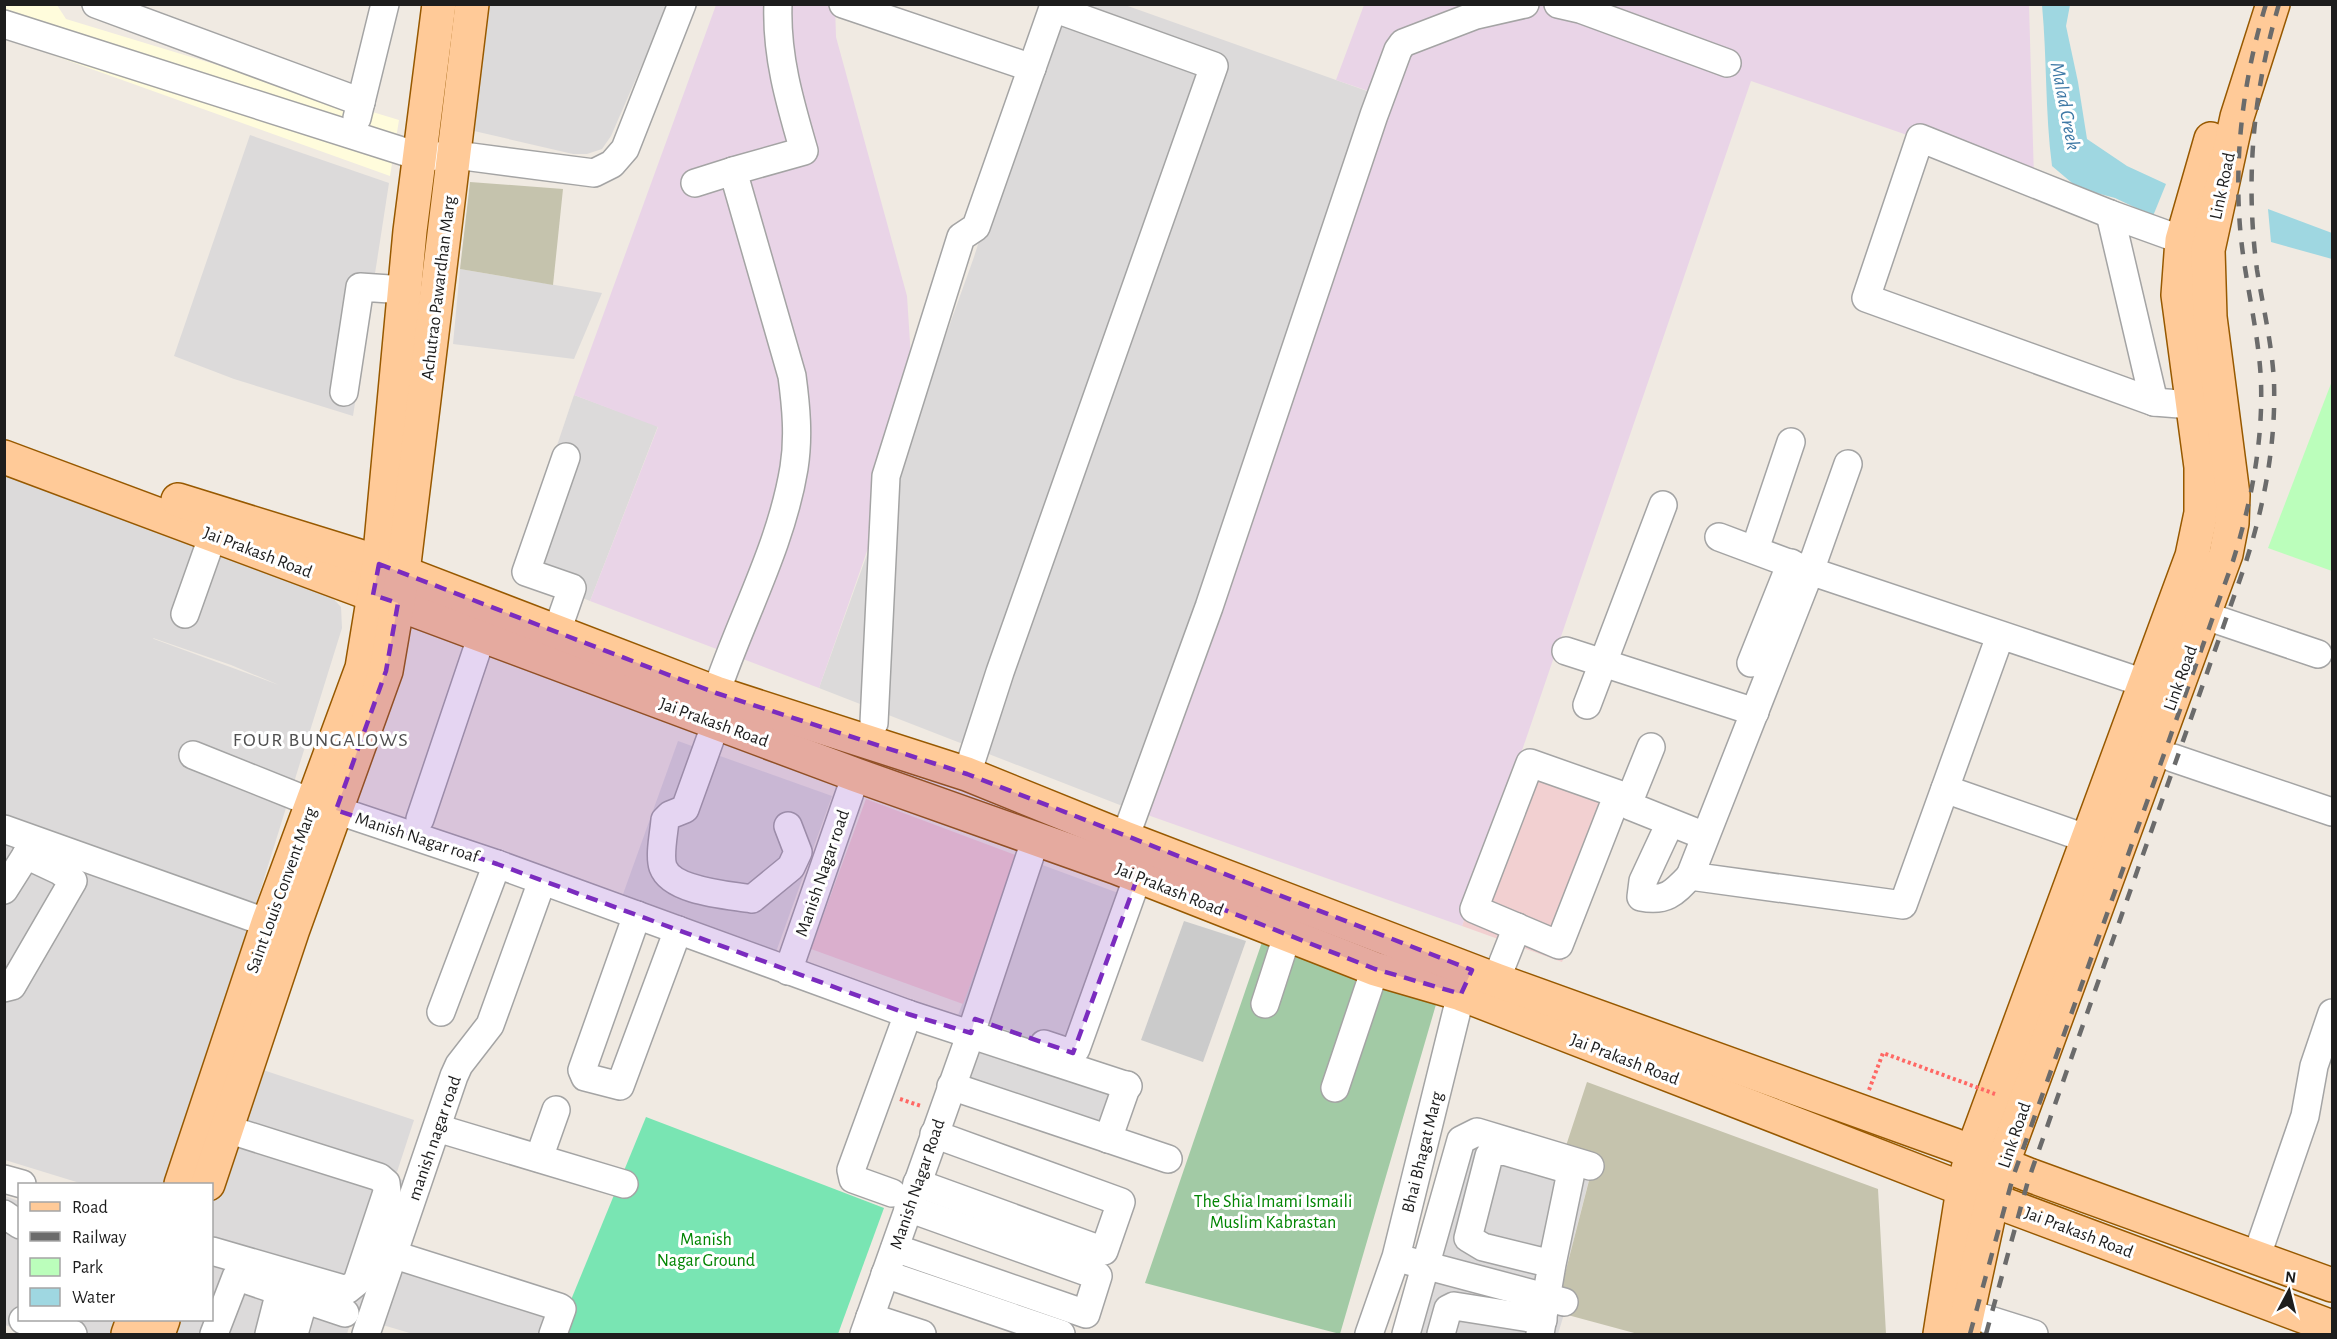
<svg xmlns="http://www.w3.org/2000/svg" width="2337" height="1339" font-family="'Alegreya Sans',sans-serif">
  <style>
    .residential { fill: #dcdada; fill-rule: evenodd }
    .commercial { fill: #f2d0d1 }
    .industrial { fill: #e9d4e7 }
    .education { fill: #fffcdc }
    .religious { fill: #cbcbcb }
    .construction { fill: #c5c3ad }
    .cemetery { fill: #a2caa5 }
    .park { fill: #bbfebb }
    .pitch { fill: #79e5b3 }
    .water { fill: #9fd7e1 }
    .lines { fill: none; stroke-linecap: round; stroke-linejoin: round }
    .minor-casing { stroke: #a4a4a4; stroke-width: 30 }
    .major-casing { stroke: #975900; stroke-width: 36 }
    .path { stroke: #ff6864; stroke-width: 4; stroke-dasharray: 3 3; stroke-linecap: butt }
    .minor { stroke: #fff; stroke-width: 27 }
    .major { stroke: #ffca98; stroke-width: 33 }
    .rail { stroke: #6b6b6b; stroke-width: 4.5; stroke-dasharray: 12 12; stroke-linecap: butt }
    .path-bridge { stroke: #ff6864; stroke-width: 4; stroke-dasharray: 3 3; stroke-linecap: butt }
    .marked { fill: #7b2cbf; fill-opacity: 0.2; stroke: #7b2cbf; stroke-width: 4.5; stroke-dasharray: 12 8; stroke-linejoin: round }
    .labels { text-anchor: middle; stroke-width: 6; stroke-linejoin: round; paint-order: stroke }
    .street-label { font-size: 18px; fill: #1d1d1d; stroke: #fff }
    .park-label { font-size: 18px; fill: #028503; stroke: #fff }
    .water-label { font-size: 20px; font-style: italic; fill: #3d78a5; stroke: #fff }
    .neighbourhood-label { font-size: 20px; letter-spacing: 1.5px; fill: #505050; stroke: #fff }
  </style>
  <rect width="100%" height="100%" fill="#f0eae2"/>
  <!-- residential -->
  <g class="residential">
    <polygon points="490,5 668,5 611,136 602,149 587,154 573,154 474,131"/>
    <polygon points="1053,5 1125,5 1381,96 1125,807 819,688 974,257"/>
    <polygon points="250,135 389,183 353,416 234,379 174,356"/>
    <polygon points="460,269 602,293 574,359 453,344"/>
    <polygon points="574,395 658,426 590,601 515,570"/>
    <path d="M4,469l324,124 13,14 1,21 -173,556h-86l-78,-24zM153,638l78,27 48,20 -125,-46z"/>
    <polygon points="678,741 832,796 776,952 622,897"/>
    <polygon points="1018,856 1140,901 1079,1063 957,1018"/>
    <polygon points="977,1037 1129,1089 1108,1150 956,1099"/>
    <polygon points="254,1067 414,1120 397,1172 237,1120"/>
    <polygon points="238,1128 406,1181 361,1316 353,1313 347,1334 175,1334 180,1320 212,1320 212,1203"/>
    <polygon points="1473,1137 1592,1168 1559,1297 1568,1301 1558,1334 1417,1334"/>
    <polygon points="5,1196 19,1201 20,1320 119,1320 114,1334 31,1334 5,1325"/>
    <polygon points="397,1261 565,1311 557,1334 413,1334 376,1323"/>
  </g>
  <!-- commercial -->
  <g class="commercial">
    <polygon points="1520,755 1627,792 1562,962 1462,926"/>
    <polygon points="866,799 1018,856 963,1004 811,949"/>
  </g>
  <!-- industrial -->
  <g class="industrial">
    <polygon points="716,5 835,5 836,37 907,296 912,373 927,380 819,688 590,601 658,427 574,395"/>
    <polygon points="1364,5 2029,5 2034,179 1751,81 1462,926 1125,807 1380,95 1336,80"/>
  </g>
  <!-- education -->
  <polygon class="education" points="4,5 57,5 66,19 399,120 390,176 5,38"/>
  <!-- religious -->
  <polygon class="religious" points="1184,921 1246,941 1203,1062 1141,1040"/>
  <!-- construction -->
  <g class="construction">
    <polygon points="470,182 563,189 553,285 460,269"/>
    <polygon points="1587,1082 1878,1189 1886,1334 1638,1334 1564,1314 1559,1297 1592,1169 1561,1161"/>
  </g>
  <!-- cemetery -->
  <polygon class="cemetery" points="1262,942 1437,1001 1340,1334 1145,1283"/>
  <!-- park -->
  <polygon class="park" points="2332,381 2332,571 2268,548"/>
  <!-- pitch -->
  <polygon class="pitch" points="646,1117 884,1208 838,1334 557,1334"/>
  <!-- water -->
  <g class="water">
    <path d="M2042,5h28l-4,21 12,56 9,57 40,27 39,18 -13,32 -38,-18 -37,-10 -26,-22c-7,-53 -5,-108 -10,-161z"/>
    <polygon points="2268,209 2332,233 2332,259 2271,242"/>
  </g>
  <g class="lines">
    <!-- minor casing -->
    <g class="minor-casing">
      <g id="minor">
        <polyline points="96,4 361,102"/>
        <polyline points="843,4 1032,68"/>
        <polyline points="1558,4 1580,9 1727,63"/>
        <polyline points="4,24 421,157 456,155 594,173 612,164 625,149 682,4"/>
        <polyline points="357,118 385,4"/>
        <path d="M733,171l71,-20c-14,-48 -28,-95 -26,-147"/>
        <path d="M695,183l38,-12 59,205c4,30 7,61 2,92 -13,79 -53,150 -78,225"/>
        <polyline points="2110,214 2154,402"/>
        <polyline points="2182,240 2110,214 1920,138 1866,298 2154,402 2192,405"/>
        <polyline points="344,392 360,287 405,290"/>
        <polyline points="1719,537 1810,571 1848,464"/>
        <polyline points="1755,549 1791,442"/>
        <polyline points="185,614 213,535"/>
        <polyline points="2203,615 2318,654"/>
        <polyline points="556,634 572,588 526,572 566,457"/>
        <polyline points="2000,636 1903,905 1690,876 1810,571 2144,683"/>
        <polyline points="1566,651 1755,712"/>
        <polyline points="1751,663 1791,563"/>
        <polyline points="1587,705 1663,505"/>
        <path d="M716,723l-31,86 -15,6 -5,5c-1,13 -6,35 -2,47 9,25 67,28 89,32l39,-32 7,-15 -10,-26"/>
        <polyline points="874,723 886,476 961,237 976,227 1053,8 1214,66 1000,672 967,774"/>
        <polyline points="1651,747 1630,799 1630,806 1705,836"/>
        <polyline points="193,755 313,803"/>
        <polyline points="2173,758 2332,812"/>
        <polygon points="1530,763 1618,794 1559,945 1474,909"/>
        <polyline points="1945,789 2088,839"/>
        <polyline points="336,810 497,864 908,1014 1128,1086"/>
        <polyline points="420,819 482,635"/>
        <path d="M1670,823l-27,58 -2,16c25,5 33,-4 49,-21"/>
        <polyline points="4,829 268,923"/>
        <polyline points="1118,857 1209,607 1374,115 1398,50 1403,43 1476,15 1525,4"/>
        <polyline points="4,890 35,841"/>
        <polyline points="637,915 582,1070 585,1077 620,1086 678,930"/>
        <polyline points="788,971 856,775"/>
        <polyline points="1496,980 1517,927"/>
        <polyline points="4,988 12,986 73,881 60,871 26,855"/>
        <polyline points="1265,1004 1287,936"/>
        <polyline points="441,1012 497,864"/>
        <polyline points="1044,1044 1071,1053 1076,1049 1138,876"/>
        <polyline points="951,1086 1168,1159"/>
        <polyline points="1335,1088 1375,969"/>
        <polyline points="437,1128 624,1184"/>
        <polyline points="1108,1139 1127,1085"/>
        <polyline points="539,1158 556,1110"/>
        <polyline points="4,1179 22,1184"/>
        <polyline points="917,1183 1104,1251 1121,1202 934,1134"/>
        <polyline points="892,1193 853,1179 851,1170 908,1014"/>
        <polyline points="4,1214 20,1225"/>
        <polyline points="895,1248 1086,1314 1098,1276 908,1208"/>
        <polyline points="212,1251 347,1290 357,1282 387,1192 386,1183 379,1177 227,1129"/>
        <polyline points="395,1255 559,1307 562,1309 553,1334"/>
        <polyline points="2256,1258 2305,1116 2314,1066 2332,1013"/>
        <polyline points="1409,1261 1564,1302"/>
        <polyline points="885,1274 1061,1334"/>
        <polyline points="238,1277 345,1313"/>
        <polyline points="1948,1307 2034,1334"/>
        <polyline points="870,1317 922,1334"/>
        <polyline points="23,1320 73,1334"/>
        <polyline points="214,1334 236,1277"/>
        <polyline points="269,1334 280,1291"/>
        <polyline points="294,1334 304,1299"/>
        <polyline points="366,1334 454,1076 459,1065 490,1025 542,881"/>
        <polyline points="864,1334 971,1033 1036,838"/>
        <polyline points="1369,1334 1396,1257 1461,994 1470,975"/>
        <polyline points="1406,1334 1461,1140 1477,1132 1590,1166"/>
        <polyline points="1441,1334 1448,1309 1454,1306 1543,1320"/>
        <polyline points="1540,1334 1552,1264 1570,1177 1563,1168 1504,1151 1496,1152 1489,1156 1468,1238 1483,1247 1552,1264"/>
      </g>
    </g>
    <!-- major casing -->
    <g class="major-casing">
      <g id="major">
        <polyline points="4,457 856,775 1115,867 1375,969 1461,994 1963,1189 2332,1327"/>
        <polyline points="178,500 362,557 716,693 967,774 1125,838 1496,980 1954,1145 2029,1175 2332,1285"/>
        <polyline points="181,1184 268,923 362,668 379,564 410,231 439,4"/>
        <polyline points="208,1184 292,932 386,671 403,572 472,4"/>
        <polyline points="128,1334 133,1320"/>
        <polyline points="158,1334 163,1320"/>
        <polyline points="1940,1334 1963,1189 1972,1153 2192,556 2201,513 2201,467 2178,295 2182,240 2211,139"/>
        <polyline points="1963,1334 1992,1200 2005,1157 2226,554 2232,523 2233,495 2210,317 2208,250 2237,117 2273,4"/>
      </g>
    </g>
    <!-- path -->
    <polyline class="path" points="900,1099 921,1106"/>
    <!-- minor -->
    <use href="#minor" class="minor"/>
    <!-- major -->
    <use href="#major" class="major"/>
    <!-- rail -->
    <g class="rail">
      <path d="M1970,1334l43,-157 220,-616c18,-58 30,-118 28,-179 -2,-48 -15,-96 -20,-144 -8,-78 2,-159 25,-234"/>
      <path d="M1986,1334l42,-153 217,-616c19,-59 31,-120 29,-183 -2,-38 -11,-75 -17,-112 -12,-90 -4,-179 22,-266"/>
    </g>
    <!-- path-bridge -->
    <polyline class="path-bridge" points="1869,1090 1883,1053 1995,1094"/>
  </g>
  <!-- marked area -->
  <path class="marked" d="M379,564l337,129 251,81 505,196 -11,24 -86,-25 -237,-93 -65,177 -98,-34 -4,14 -63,-19 -411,-150 -161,-54 50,-139 12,-68 -25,-8z"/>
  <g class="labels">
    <!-- street labels -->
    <g class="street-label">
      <text transform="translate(2222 186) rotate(-78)" y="6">Link Road</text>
      <text transform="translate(438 288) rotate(-83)" y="6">Achutrao Pawardhan Marg</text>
      <text transform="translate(258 552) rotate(21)" y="6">Jai Prakash Road</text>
      <text transform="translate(2180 678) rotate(-70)" y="6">Link Road</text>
      <text transform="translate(714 722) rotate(20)" y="6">Jai Prakash Road</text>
      <text transform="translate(417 837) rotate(18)" y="6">Manish Nagar roaf</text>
      <text transform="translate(822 873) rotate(-71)" y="6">Manish Nagar road</text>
      <text transform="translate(1170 889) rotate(22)" y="6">Jai Prakash Road</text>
      <text transform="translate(281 890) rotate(-70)" y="6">Saint Louis Convent Marg</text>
      <text transform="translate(1625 1059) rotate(21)" y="6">Jai Prakash Road</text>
      <text transform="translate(2014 1135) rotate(-71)" y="6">Link Road</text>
      <text transform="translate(434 1138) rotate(-71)" y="6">manish nagar road</text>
      <text transform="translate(1422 1152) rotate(-76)" y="6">Bhai Bhagat Marg</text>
      <text transform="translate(917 1184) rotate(-71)" y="6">Manish Nagar Road</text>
      <text transform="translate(2079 1232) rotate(21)" y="6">Jai Prakash Road</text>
    </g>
    <!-- park labels -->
    <g class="park-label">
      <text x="1273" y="1207">The Shia Imami Ismaili<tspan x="1273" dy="21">Muslim Kabrastan</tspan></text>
      <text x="706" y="1245">Manish<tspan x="706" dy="21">Nagar Ground</tspan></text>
    </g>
    <!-- water labels -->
    <g class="water-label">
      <text transform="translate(2066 106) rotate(79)" y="7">Malad Creek</text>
    </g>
    <!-- neighbourhood labels -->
    <g class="neighbourhood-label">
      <text x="321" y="746">FOUR BUNGALOWS</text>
    </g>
  </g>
  <!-- border -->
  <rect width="2337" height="1339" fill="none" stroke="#1d1d1d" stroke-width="12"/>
  <!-- legend -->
  <rect x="18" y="1183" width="195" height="138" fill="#ffffff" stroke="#a5a5a5" stroke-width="1.5"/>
  <rect x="30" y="1202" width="30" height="9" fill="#ffca98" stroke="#a5a5a5" stroke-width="1.5"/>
  <text x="72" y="1213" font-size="18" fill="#1d1d1d">Road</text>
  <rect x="30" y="1232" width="30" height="9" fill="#6b6b6b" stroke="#a5a5a5" stroke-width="1.5"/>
  <text x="72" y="1243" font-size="18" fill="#1d1d1d">Railway</text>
  <rect x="30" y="1258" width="30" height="18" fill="#bbfebb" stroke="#a5a5a5" stroke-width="1.5"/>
  <text x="72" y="1273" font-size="18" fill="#1d1d1d">Park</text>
  <rect x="30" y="1288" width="30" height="18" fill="#9fd7e1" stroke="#a5a5a5" stroke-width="1.5"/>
  <text x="72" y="1303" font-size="18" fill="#1d1d1d">Water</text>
  <!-- north arrow -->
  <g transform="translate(2289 1291) rotate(7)" stroke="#ffffff" stroke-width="4.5" paint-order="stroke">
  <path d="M0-4.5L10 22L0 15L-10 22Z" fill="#1d1d1d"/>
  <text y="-9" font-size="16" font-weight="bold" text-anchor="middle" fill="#1d1d1d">N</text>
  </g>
</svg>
